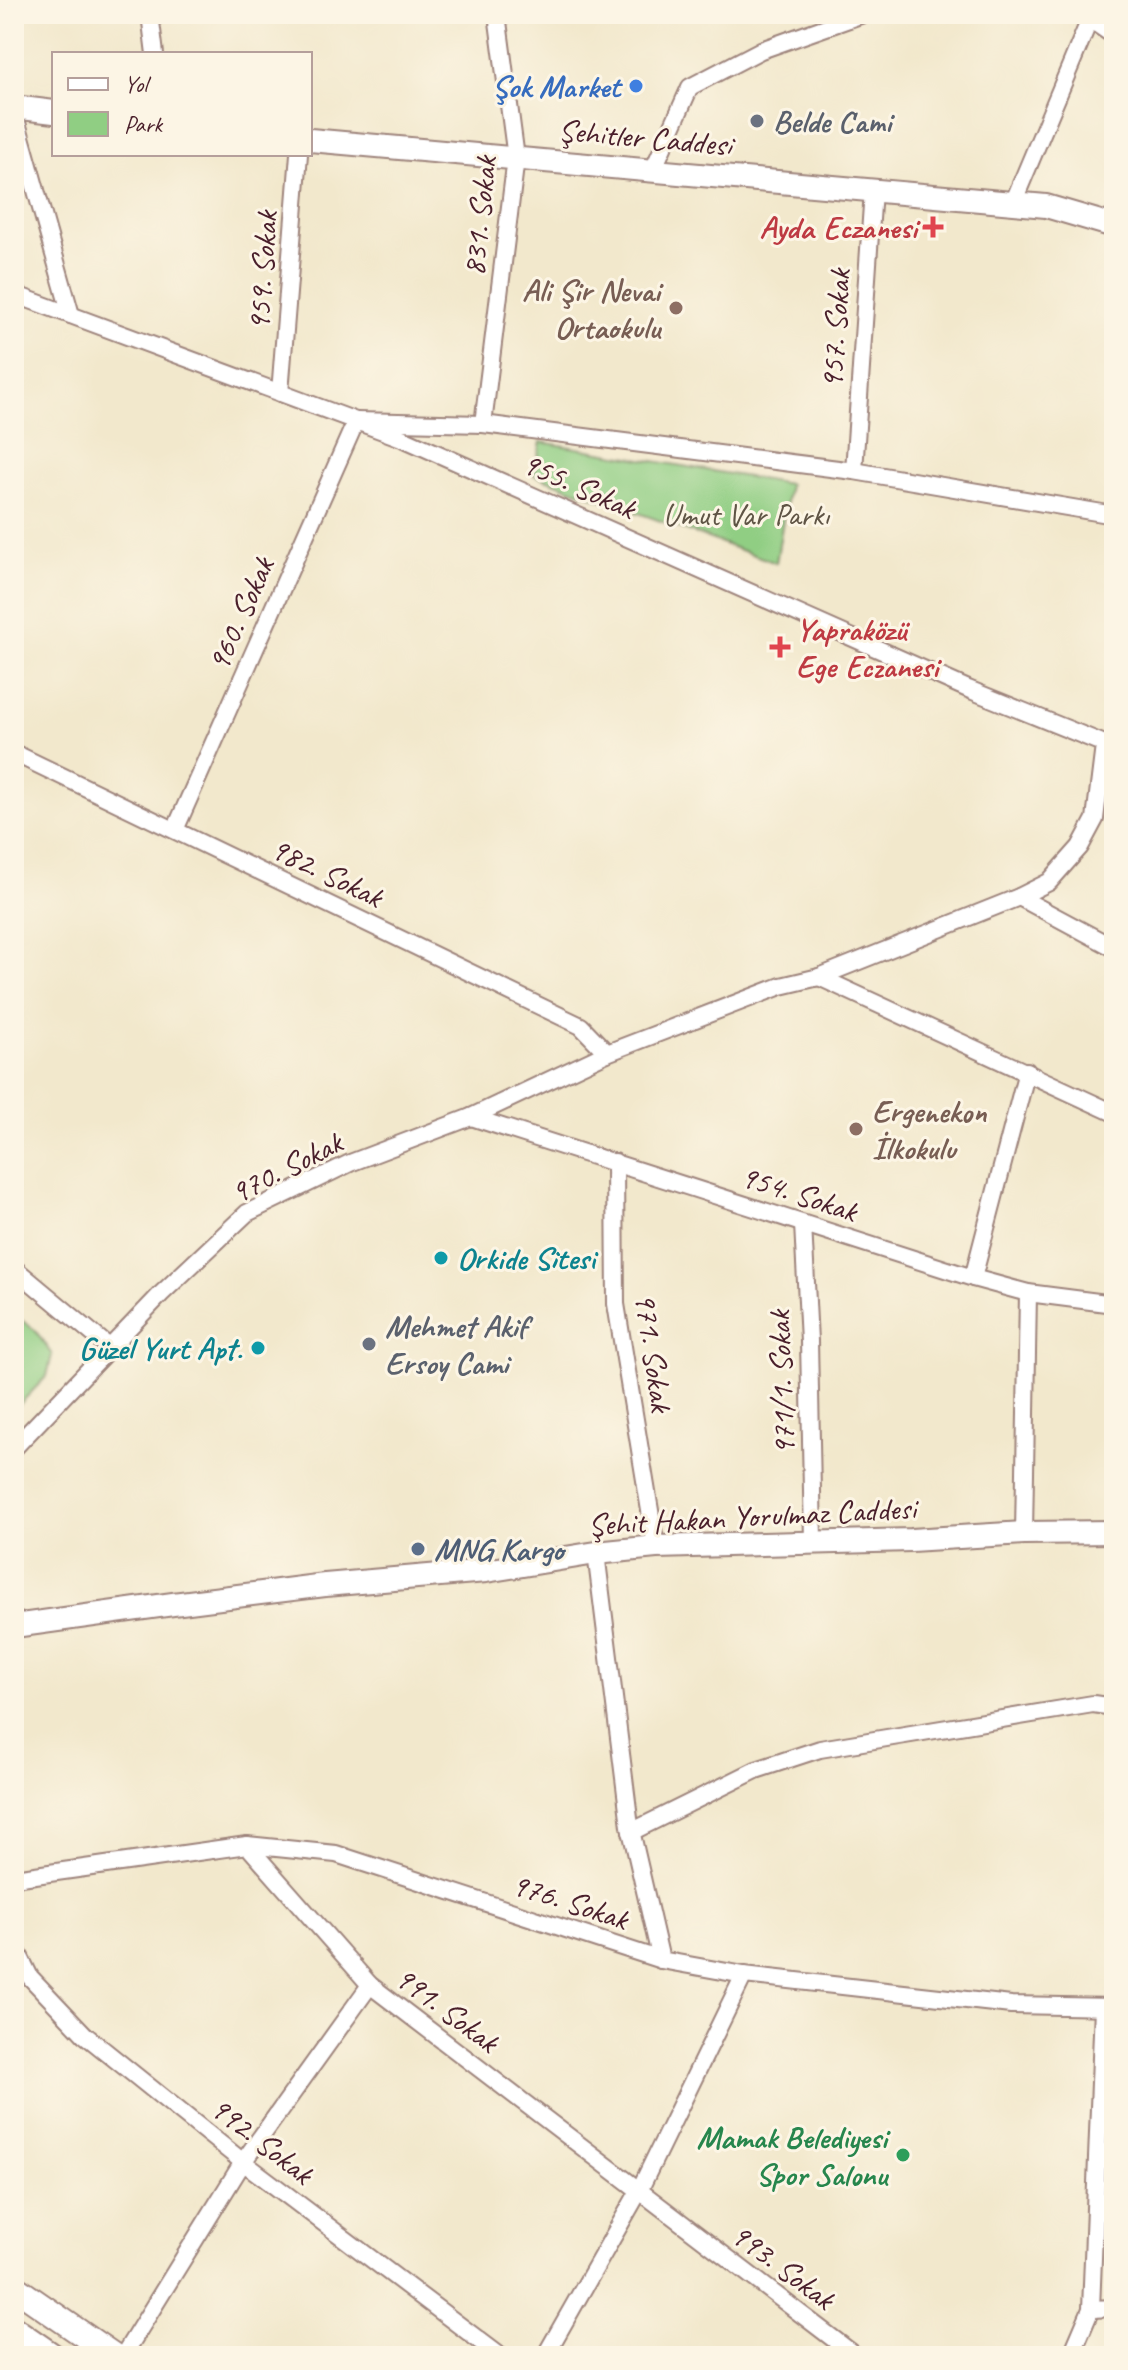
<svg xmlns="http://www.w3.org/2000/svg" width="1128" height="2370" font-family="Caveat,sans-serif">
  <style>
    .green { fill: #90ce83; stroke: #6d7657; stroke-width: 2 }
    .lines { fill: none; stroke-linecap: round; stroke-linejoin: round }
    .street-casing { stroke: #9e847c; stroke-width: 20 }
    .secondary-casing { stroke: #9e847c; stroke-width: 26 }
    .primary-casing { stroke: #9e847c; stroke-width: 28 }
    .street { stroke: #fff; stroke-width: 16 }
    .secondary { stroke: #fff; stroke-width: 22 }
    .primary { stroke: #fff; stroke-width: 24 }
    .shop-dot { fill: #3f7fe0; stroke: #fcf5e5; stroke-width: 3 }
    .worship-dot { fill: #6b7280; stroke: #fcf5e5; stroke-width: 3 }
    .health-dot { fill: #e0444e; stroke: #fcf5e5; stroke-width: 3 }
    .education-dot { fill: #8d6e63; stroke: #fcf5e5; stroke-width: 3 }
    .culture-dot { fill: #0f9aa8; stroke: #fcf5e5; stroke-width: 3 }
    .service-dot { fill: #5c6f8a; stroke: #fcf5e5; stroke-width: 3 }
    .leisure-dot { fill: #2e9e5b; stroke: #fcf5e5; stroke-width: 3 }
    .labels { text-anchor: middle; stroke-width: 6; stroke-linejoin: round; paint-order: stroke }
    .shop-label { font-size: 32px; font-weight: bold; fill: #366cbe; stroke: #fcf5e5; text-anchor: end }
    .worship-label { font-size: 32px; font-weight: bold; fill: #5b616d; stroke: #fcf5e5; text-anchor: start }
    .street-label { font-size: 32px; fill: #4a1f2b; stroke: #fcf5e5 }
    .health-label { font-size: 32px; font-weight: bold; fill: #be3a42; stroke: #fcf5e5; text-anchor: end }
    .education-label { font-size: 32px; font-weight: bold; fill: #785e54; stroke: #fcf5e5; text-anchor: end }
    .park-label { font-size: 32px; fill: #5f5445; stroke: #fcf5e5 }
    .culture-label { font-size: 32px; font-weight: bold; fill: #0d838f; stroke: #fcf5e5; text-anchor: start }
    .service-label { font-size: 32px; font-weight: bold; fill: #4e5e75; stroke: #fcf5e5; text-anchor: start }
    .leisure-label { font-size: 32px; font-weight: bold; fill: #27864d; stroke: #fcf5e5; text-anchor: end }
  </style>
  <rect width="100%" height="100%" fill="#fcf5e5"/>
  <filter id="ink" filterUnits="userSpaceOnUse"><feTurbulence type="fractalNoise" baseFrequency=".0125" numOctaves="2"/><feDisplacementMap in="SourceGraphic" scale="16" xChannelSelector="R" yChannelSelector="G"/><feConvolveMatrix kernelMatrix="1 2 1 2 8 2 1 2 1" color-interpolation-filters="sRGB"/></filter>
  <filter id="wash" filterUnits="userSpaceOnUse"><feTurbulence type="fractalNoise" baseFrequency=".006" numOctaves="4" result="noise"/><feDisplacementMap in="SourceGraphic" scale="32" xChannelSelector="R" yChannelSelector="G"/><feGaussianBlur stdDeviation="1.8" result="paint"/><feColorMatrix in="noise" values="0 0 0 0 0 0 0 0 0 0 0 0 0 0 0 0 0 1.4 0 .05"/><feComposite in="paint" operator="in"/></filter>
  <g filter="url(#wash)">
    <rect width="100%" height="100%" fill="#f2e8cc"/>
    <!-- green -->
    <g class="green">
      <polygon points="541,442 789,484 776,563 534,475"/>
      <polygon points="14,1315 35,1330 52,1355 47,1376 14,1410"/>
    </g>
  </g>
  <g filter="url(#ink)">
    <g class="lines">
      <!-- street casing -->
      <g class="street-casing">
        <g id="street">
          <polyline points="150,14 155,54"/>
          <polyline points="1084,15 1114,36"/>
          <polyline points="14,112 71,315"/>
          <polyline points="653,170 690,87 761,50 863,14"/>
          <polyline points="1013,203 1090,19"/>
          <polyline points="14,294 407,440 968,689 1112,747"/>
          <polyline points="280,393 299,154"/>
          <polyline points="483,424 516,158 497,14"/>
          <polyline points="854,471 873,190"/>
          <polyline points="14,753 581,1026 607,1053"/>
          <polyline points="175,830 356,421 483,424 854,471 1114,515"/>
          <polyline points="1019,897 1114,948"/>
          <polyline points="819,977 1114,1113"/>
          <polyline points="471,1117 973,1278 1028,1293 1114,1304"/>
          <polyline points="615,1162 616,1304 656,1547"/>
          <polyline points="803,1224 809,1341 813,1541"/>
          <polyline points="14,1268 110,1348"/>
          <polyline points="973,1278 1027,1071"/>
          <polyline points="14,1448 161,1294 247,1213 350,1163 471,1117 607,1053 781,986 819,977 1019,897 1049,882 1080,847 1095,819 1104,746"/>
          <polyline points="1024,1533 1028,1293"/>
          <polyline points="596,1553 630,1826 661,1960"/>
          <polyline points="631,1832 756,1770 820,1749 1093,1704 1114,1707"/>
          <polyline points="247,1845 370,1985 856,2356"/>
          <polyline points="14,1878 247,1845 336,1854 661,1960 744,1975 1011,2005 1114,2007"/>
          <polyline points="14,1945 30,1977 85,2035 243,2162 500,2356"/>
          <polyline points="1091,2309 1114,2308"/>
          <polyline points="123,2356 243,2162 370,1985"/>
          <polyline points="545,2356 639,2191 744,1975"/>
          <polyline points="1071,2356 1091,2309 1103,2007"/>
        </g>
      </g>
      <!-- secondary casing -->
      <g class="secondary-casing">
        <g id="secondary">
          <polyline points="14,107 54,112"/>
          <polyline points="310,140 1046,206 1114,226"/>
          <polyline points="14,1626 173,1604 325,1585 486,1571 596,1553 656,1547 911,1540 1024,1533 1114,1532"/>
        </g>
      </g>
      <!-- primary casing -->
      <g class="primary-casing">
        <g id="primary">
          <polyline points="14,2287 114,2356"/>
          <polyline points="14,2329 53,2356"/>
        </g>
      </g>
      <!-- street -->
      <use href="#street" class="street"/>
      <!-- secondary -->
      <use href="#secondary" class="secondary"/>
      <!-- primary -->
      <use href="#primary" class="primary"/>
    </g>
  </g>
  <!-- markers -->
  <circle class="shop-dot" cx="636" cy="86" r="8"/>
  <g class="worship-dot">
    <circle cx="757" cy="121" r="8"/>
    <circle cx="369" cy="1344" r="8"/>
  </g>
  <g class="health-dot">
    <path d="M929 215h8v8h8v8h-8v8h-8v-8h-8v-8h8z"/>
    <path d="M776 635h8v8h8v8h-8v8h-8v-8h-8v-8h8z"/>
  </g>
  <g class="education-dot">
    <circle cx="676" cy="308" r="8"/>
    <circle cx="856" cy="1129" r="8"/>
  </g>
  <g class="culture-dot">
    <circle cx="441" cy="1258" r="8"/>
    <circle cx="258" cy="1348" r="8"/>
  </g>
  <circle class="service-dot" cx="418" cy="1549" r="8"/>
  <circle class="leisure-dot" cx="903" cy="2155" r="8"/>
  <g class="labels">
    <!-- shop labels -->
    <g class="shop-label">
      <text x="620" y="97">Şok Market</text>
    </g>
    <!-- worship labels -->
    <g class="worship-label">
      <text x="773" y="132">Belde Cami</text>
      <text x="385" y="1337">Mehmet Akif<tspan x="385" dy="37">Ersoy Cami</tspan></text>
    </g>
    <!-- street labels -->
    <g class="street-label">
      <text transform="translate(645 137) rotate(5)" y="11">Şehitler Caddesi</text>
      <text transform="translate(479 216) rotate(-84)" y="11">831. Sokak</text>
      <text transform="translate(262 271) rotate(-86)" y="11">959. Sokak</text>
      <text transform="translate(835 329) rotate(-86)" y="11">957. Sokak</text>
      <text transform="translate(579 485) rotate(24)" y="11">955. Sokak</text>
      <text transform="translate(240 614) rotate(-66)" y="11">960. Sokak</text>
      <text transform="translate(327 872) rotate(26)" y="11">982. Sokak</text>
      <text transform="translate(286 1167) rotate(-27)" y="11">970. Sokak</text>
      <text transform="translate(799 1193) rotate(18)" y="11">954. Sokak</text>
      <text transform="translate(654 1352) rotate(82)" y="11">971. Sokak</text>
      <text transform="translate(781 1383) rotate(-92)" y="11">971/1. Sokak</text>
      <text transform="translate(752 1516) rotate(-3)" y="11">Şehit Hakan Yorulmaz Caddesi</text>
      <text transform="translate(570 1901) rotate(18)" y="11">976. Sokak</text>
      <text transform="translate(447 2009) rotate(37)" y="11">991. Sokak</text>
      <text transform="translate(262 2140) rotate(38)" y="11">992. Sokak</text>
      <text transform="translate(783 2266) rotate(37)" y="11">993. Sokak</text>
    </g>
    <!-- health labels -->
    <g class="health-label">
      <text x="917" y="238">Ayda Eczanesi</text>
      <text x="796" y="640" text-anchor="start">Yapraközü<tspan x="796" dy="37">Ege Eczanesi</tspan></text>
    </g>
    <!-- education labels -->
    <g class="education-label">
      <text x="660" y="301">Ali Şir Nevai<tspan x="660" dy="37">Ortaokulu</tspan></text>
      <text x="872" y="1122" text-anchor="start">Ergenekon<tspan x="872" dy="37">İlkokulu</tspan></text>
    </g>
    <!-- park labels -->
    <g class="park-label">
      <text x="746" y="525">Umut Var Parkı</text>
    </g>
    <!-- culture labels -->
    <g class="culture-label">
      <text x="457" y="1269">Orkide Sitesi</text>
      <text x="242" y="1359" text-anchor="end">Güzel Yurt Apt.</text>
    </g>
    <!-- service labels -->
    <g class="service-label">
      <text x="434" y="1560">MNG Kargo</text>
    </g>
    <!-- leisure labels -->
    <g class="leisure-label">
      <text x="887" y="2148">Mamak Belediyesi<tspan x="887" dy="37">Spor Salonu</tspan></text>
    </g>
  </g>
  <!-- margin -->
  <rect width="1128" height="2370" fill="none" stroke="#fcf5e5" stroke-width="48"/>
  <!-- legend -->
  <rect x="52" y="52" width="260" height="104" fill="#fcf5e5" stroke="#b59f9b" stroke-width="2"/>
  <rect x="68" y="78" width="40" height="12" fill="#ffffff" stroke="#b59f9b" stroke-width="2"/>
  <text x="124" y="92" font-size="24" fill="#4a1f2b">Yol</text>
  <rect x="68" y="112" width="40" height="24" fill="#90ce83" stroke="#b59f9b" stroke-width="2"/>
  <text x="124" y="132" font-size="24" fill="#4a1f2b">Park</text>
</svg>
